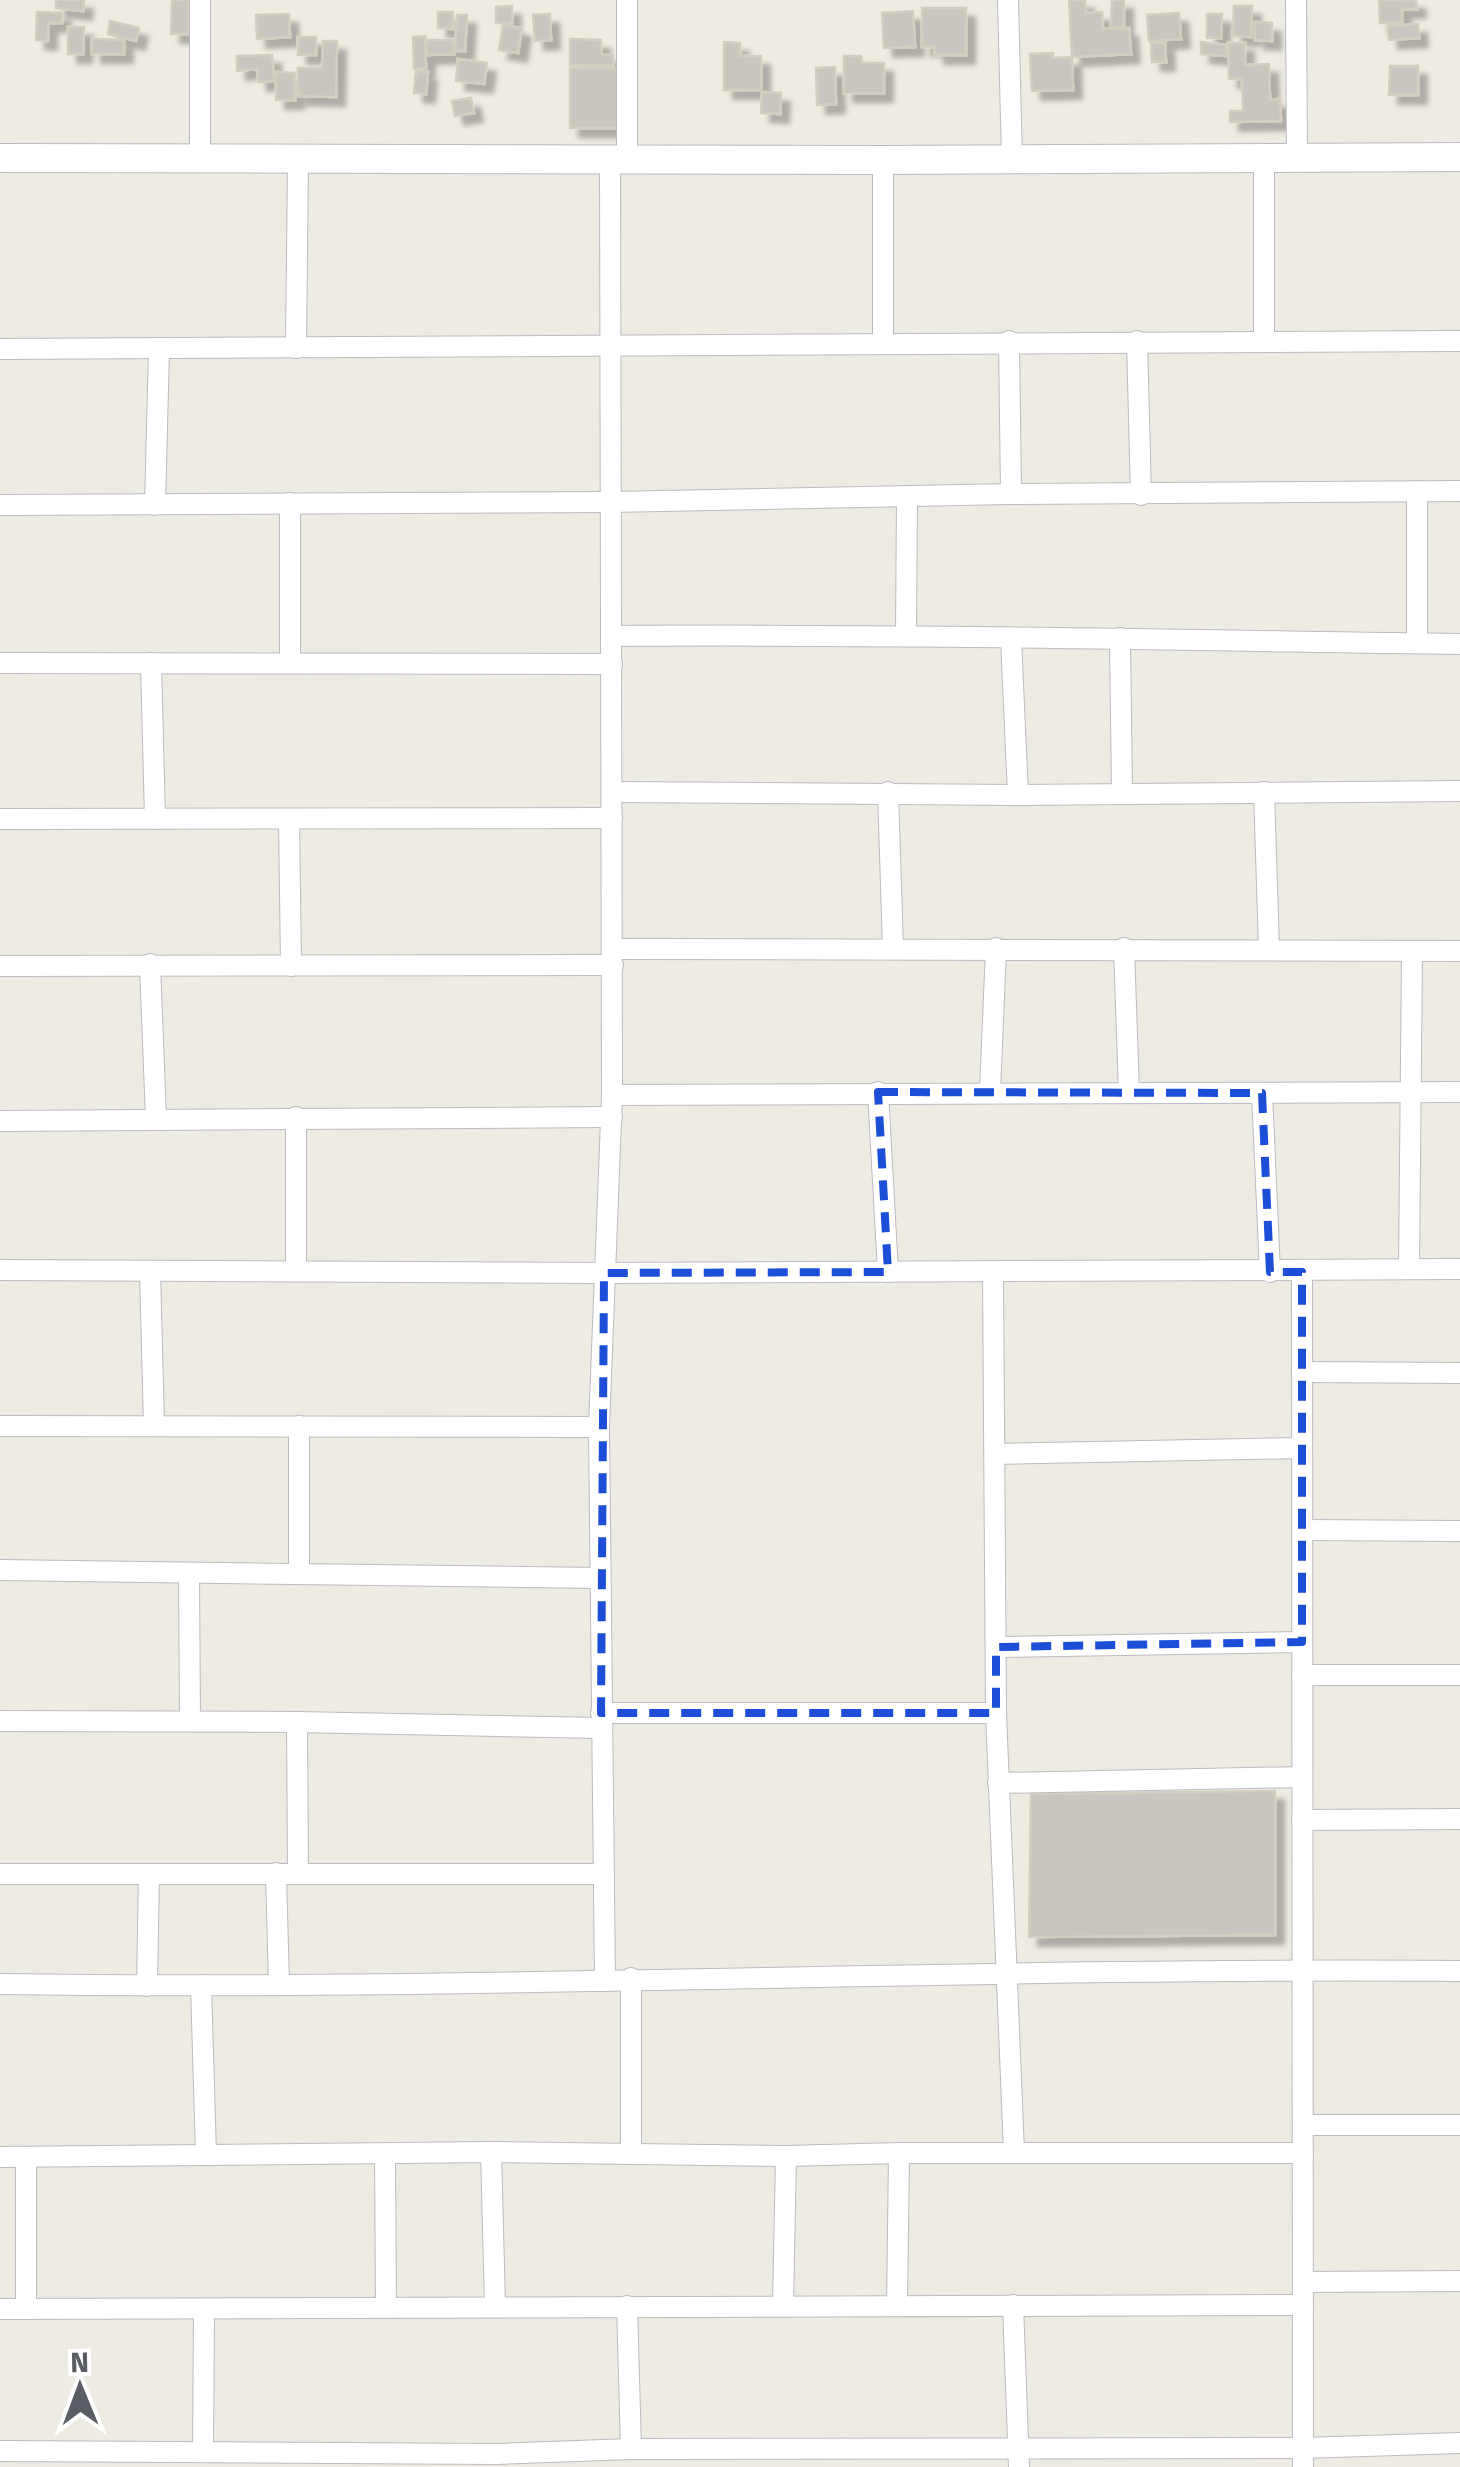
<svg xmlns="http://www.w3.org/2000/svg" width="1460" height="2467" font-family="'Fira Sans',sans-serif">
  <style>
    .building { fill: #c9c6bf; stroke: #d3cec0; stroke-width: 2.5; filter: url(#shadow) }
    .lines { fill: none; stroke-linecap: round; stroke-linejoin: round }
    .street-casing { stroke: #babcc2; stroke-width: 22 }
    .secondary-casing { stroke: #b8bbc2; stroke-width: 30 }
    .street { stroke: #fff; stroke-width: 20 }
    .secondary { stroke: #fff; stroke-width: 28 }
    .marked { fill: none; stroke: #1d4ed8; stroke-width: 8; stroke-dasharray: 20 12; stroke-linejoin: round }
  </style>
  <defs>
    <filter id="shadow"><feDropShadow dx="9" dy="9" stdDeviation="2.5" flood-color="#0004"/></filter>
  </defs>
  <rect width="100%" height="100%" fill="#eeece2"/>
  <!-- building -->
  <g class="building">
    <polygon points="56,0 84,0 83,11 56,8"/>
    <polygon points="172,0 188,0 188,34 171,34"/>
    <polygon points="1069,0 1085,0 1086,13 1102,12 1103,29 1129,28 1131,54 1072,57"/>
    <polygon points="1112,0 1124,0 1124,27 1111,27"/>
    <polygon points="1379,0 1416,0 1417,9 1402,9 1402,23 1380,23"/>
    <polygon points="512,6 512,23 496,23 496,7"/>
    <polygon points="1234,6 1252,6 1251,37 1233,36"/>
    <polygon points="922,8 966,8 966,55 935,55 935,47 922,47"/>
    <polygon points="913,11 915,47 884,48 882,13"/>
    <polygon points="37,12 62,13 62,23 48,23 48,41 36,40"/>
    <polygon points="438,12 453,12 453,29 438,28"/>
    <polygon points="1179,13 1181,39 1149,41 1147,15"/>
    <polygon points="289,14 290,37 257,39 256,15"/>
    <polygon points="550,14 551,40 535,41 533,15"/>
    <polygon points="1207,14 1222,14 1221,38 1207,38"/>
    <polygon points="457,15 467,15 465,51 455,51"/>
    <polygon points="110,21 139,28 136,41 108,34"/>
    <polygon points="1255,22 1272,23 1272,41 1255,40"/>
    <polygon points="1418,24 1419,38 1389,40 1388,26"/>
    <polygon points="503,25 522,28 518,53 499,50"/>
    <polygon points="68,27 84,27 83,54 68,54"/>
    <polygon points="425,36 426,68 414,69 413,37"/>
    <rect x="298" y="37" width="18" height="18"/>
    <polygon points="92,39 124,40 124,54 92,54"/>
    <polygon points="570,39 601,40 601,54 613,55 613,66 570,65"/>
    <polygon points="427,40 453,40 454,54 427,55"/>
    <polygon points="323,41 337,41 336,97 298,96 298,68 322,68"/>
    <polygon points="724,42 740,43 740,56 761,56 761,90 724,90"/>
    <polygon points="1201,42 1227,45 1226,56 1201,54"/>
    <polygon points="1151,43 1165,43 1166,62 1152,62"/>
    <polygon points="1228,43 1245,43 1245,65 1269,64 1270,100 1280,99 1281,121 1230,122 1230,111 1243,111 1242,79 1229,79"/>
    <polygon points="1053,53 1053,58 1072,57 1073,90 1032,91 1030,54"/>
    <polygon points="272,55 274,81 258,82 257,69 237,71 237,56"/>
    <polygon points="844,56 861,56 862,63 884,63 884,93 844,93"/>
    <polygon points="458,59 487,63 484,84 456,81"/>
    <polygon points="1390,66 1418,66 1418,95 1389,95"/>
    <polygon points="835,67 836,104 817,105 816,68"/>
    <polygon points="570,68 620,68 621,128 570,128"/>
    <polygon points="416,71 428,72 426,94 414,93"/>
    <polygon points="276,72 295,73 295,100 276,100"/>
    <polygon points="762,92 781,93 780,114 761,113"/>
    <polygon points="471,98 474,113 455,116 452,101"/>
    <polygon points="1275,1791 1275,1935 1029,1937 1031,1794"/>
  </g>
  <g class="lines">
    <!-- street casing -->
    <g class="street-casing">
      <g id="street">
        <polyline points="200,0 200,160"/>
        <polyline points="1008,0 1012,160"/>
        <polyline points="1296,0 1297,158"/>
        <polyline points="627,158 627,0"/>
        <polyline points="1264,158 1264,340"/>
        <polyline points="883,160 883,343"/>
        <polyline points="1009,341 1011,494"/>
        <polyline points="1137,341 1141,495"/>
        <polyline points="296,348 298,160"/>
        <polyline points="0,349 1460,341"/>
        <polyline points="290,503 290,663"/>
        <polyline points="0,505 611,502 1011,494 1460,491"/>
        <polyline points="155,505 159,350"/>
        <polyline points="906,634 907,496"/>
        <path d="M612,636c283,-2 565,4 848,8"/>
        <polyline points="1120,638 1122,793"/>
        <polyline points="1011,639 1018,795"/>
        <polyline points="1417,643 1417,491"/>
        <polyline points="0,663 612,664"/>
        <polyline points="151,663 155,819"/>
        <polyline points="612,792 1018,795 1460,791"/>
        <polyline points="888,792 893,948"/>
        <polyline points="1264,792 1269,948"/>
        <polyline points="0,819 612,818"/>
        <polyline points="289,819 291,966"/>
        <polyline points="1124,948 1129,1092"/>
        <polyline points="613,949 1460,951"/>
        <polyline points="150,964 156,1119"/>
        <polyline points="0,966 613,965"/>
        <polyline points="878,1092 888,1272"/>
        <polyline points="990,1092 996,948"/>
        <polyline points="1262,1093 1270,1272"/>
        <polyline points="612,1095 1460,1092"/>
        <polyline points="0,1121 612,1117"/>
        <polyline points="1409,1269 1412,951"/>
        <polyline points="0,1270 604,1273 1460,1269"/>
        <polyline points="150,1271 154,1425"/>
        <polyline points="296,1271 296,1117"/>
        <polyline points="993,1272 996,1713 1014,2152"/>
        <polyline points="1302,1272 1303,2467"/>
        <polyline points="1302,1372 1460,1373"/>
        <polyline points="0,1426 599,1427"/>
        <polyline points="995,1454 1302,1448"/>
        <polyline points="1302,1530 1460,1531"/>
        <polyline points="0,1570 600,1578"/>
        <polyline points="299,1573 299,1426"/>
        <polyline points="189,1574 190,1721"/>
        <polyline points="996,1647 1302,1642"/>
        <polyline points="1302,1675 1460,1675"/>
        <polyline points="601,1713 996,1713"/>
        <polyline points="0,1721 297,1722 601,1728"/>
        <polyline points="297,1722 298,1872"/>
        <polyline points="998,1783 1302,1777"/>
        <polyline points="1302,1820 1460,1819"/>
        <polyline points="276,1873 279,1985"/>
        <polyline points="0,1874 604,1874"/>
        <polyline points="605,1981 599,1427 612,1095 610,158"/>
        <path d="M0,1984c487,7 973,-17 1460,-13"/>
        <polyline points="201,1985 206,2154"/>
        <polyline points="147,1986 149,1874"/>
        <polyline points="1303,2125 1460,2125"/>
        <polyline points="491,2152 495,2305"/>
        <polyline points="631,2154 631,1978"/>
        <polyline points="385,2155 386,2307"/>
        <polyline points="0,2157 491,2152 786,2156 899,2153 1303,2153"/>
        <polyline points="1303,2282 1460,2281"/>
        <polyline points="1013,2305 1019,2467"/>
        <polyline points="627,2306 631,2449"/>
        <polyline points="783,2306 786,2156"/>
        <polyline points="897,2306 899,2153"/>
        <polyline points="0,2309 1303,2305"/>
        <polyline points="26,2309 26,2157"/>
        <polyline points="0,2451 497,2454 631,2449 1303,2448 1460,2443"/>
        <polyline points="203,2451 204,2310"/>
      </g>
    </g>
    <!-- secondary casing -->
    <g class="secondary-casing">
      <polyline id="secondary" points="0,158 883,160 1460,157"/>
    </g>
    <!-- street -->
    <use href="#street" class="street"/>
    <!-- secondary -->
    <use href="#secondary" class="secondary"/>
  </g>
  <!-- marked area -->
  <path class="marked" d="M878,1092l384,1 8,179h32v370l-306,5v66h-395l3,-440 284,-1z"/>
  <!-- north arrow -->
  <g transform="translate(80 2387) rotate(359)" stroke="#ffffff" stroke-width="8" paint-order="stroke">
  <path d="M0-8L18 38L0 25L-18 38Z" fill="#5a5e64"/>
  <text y="-15" font-size="28" font-weight="bold" text-anchor="middle" fill="#5a5e64">N</text>
  </g>
</svg>
